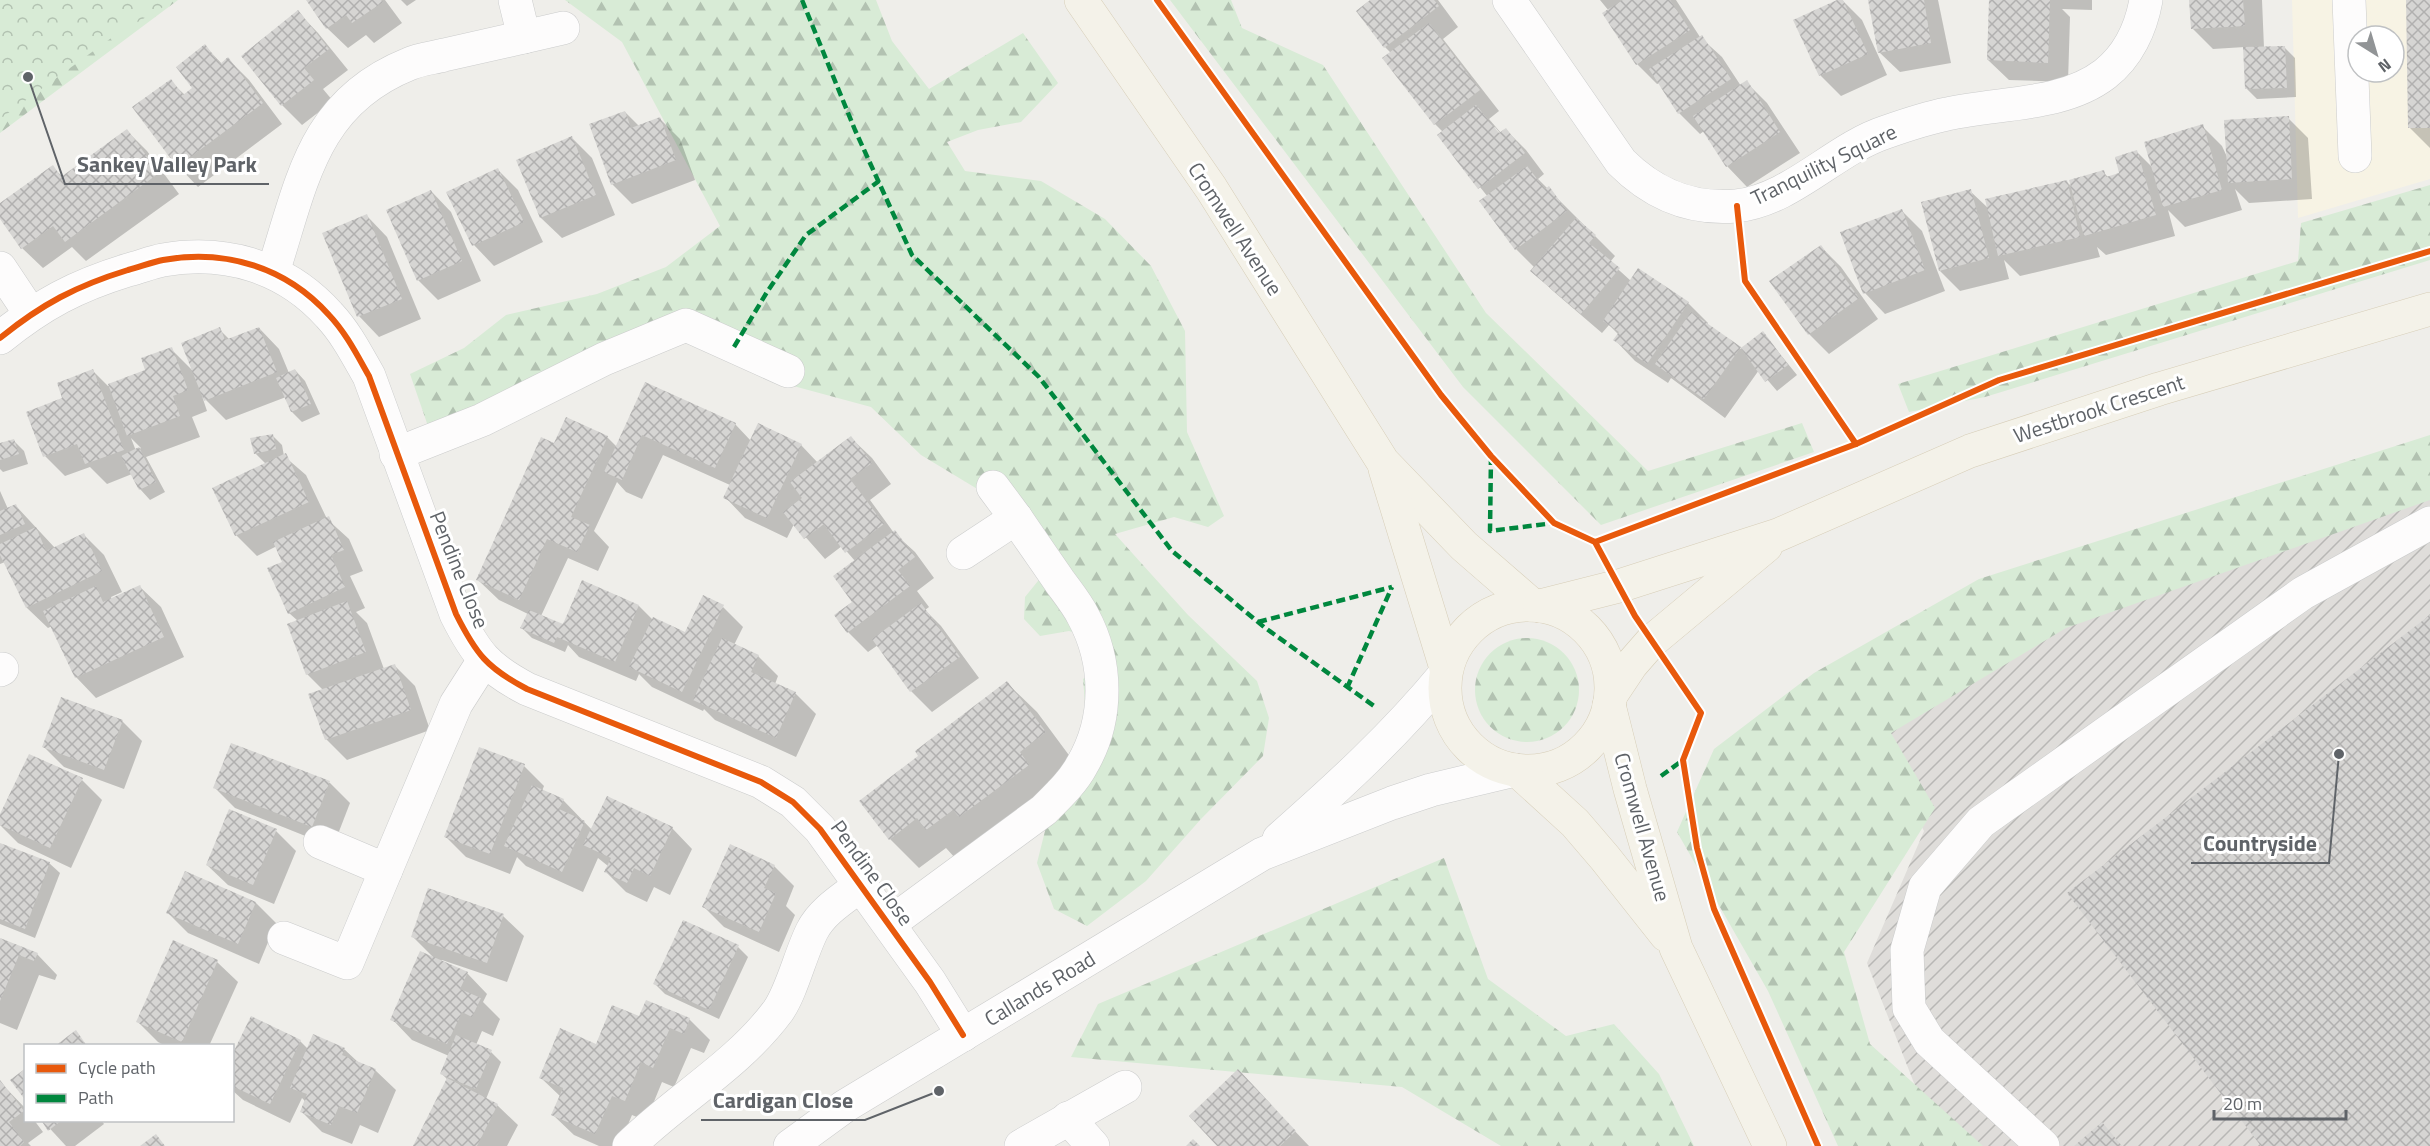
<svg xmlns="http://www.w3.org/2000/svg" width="2430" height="1146" font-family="'Titillium Web',sans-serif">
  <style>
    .commercial { fill: #f7f3e4; fill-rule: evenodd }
    .industrial { fill: url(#industrial-furrows) }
    .forest { fill: url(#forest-firs) }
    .park { fill: url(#park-crowns) }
    .shadow { fill: #0003; fill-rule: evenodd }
    .building { fill: url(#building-cross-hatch) }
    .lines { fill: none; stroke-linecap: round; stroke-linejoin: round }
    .minor-casing { stroke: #cbcccc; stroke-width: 34 }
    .major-casing { stroke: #d7ceb8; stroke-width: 34 }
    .minor { stroke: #fdfcfc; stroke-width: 33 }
    .major { stroke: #f4f2e9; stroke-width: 33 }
    .quiet { stroke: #00873e; stroke-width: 4.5; stroke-dasharray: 9 4.5; stroke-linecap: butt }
    .cycleway-casing { stroke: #fff; stroke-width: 10 }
    .cycleway { stroke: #e8590c; stroke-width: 6 }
    .labels { text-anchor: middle; stroke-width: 6; stroke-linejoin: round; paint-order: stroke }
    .street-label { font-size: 21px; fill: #5f6368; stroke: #fff }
    .leader { fill: none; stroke: #5f6368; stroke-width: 2 }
    .callout-dot { fill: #5f6368; stroke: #fff; stroke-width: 2 }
    .callout-label { font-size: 22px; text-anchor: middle; font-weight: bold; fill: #5f6368; stroke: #fff; stroke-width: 6; stroke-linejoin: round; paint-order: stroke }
  </style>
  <defs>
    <pattern id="industrial-furrows" width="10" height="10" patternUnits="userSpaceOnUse" patternTransform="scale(1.5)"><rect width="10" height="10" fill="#dfddda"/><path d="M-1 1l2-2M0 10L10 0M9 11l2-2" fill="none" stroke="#b8b7b5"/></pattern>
    <pattern id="forest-firs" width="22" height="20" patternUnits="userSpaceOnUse" patternTransform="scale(1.5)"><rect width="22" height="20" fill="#d8ebd6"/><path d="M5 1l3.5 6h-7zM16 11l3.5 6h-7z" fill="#b2c2b1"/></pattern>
    <pattern id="park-crowns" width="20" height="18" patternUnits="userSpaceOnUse" patternTransform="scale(1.5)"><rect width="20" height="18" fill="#d8ebd6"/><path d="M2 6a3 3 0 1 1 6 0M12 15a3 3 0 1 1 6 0" fill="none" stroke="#b2c2b1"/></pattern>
    <pattern id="building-cross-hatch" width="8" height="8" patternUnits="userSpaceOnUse" patternTransform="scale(1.5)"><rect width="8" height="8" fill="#d6d5d3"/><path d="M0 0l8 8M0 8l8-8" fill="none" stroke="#b1b0af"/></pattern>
  </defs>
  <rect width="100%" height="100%" fill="#efeeea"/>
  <!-- commercial -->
  <path class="commercial" d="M2292,0h138v179l-132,39zM2358,36h36v36h-36z"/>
  <!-- industrial -->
  <polygon class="industrial" points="2430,494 2430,1146 1966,1146 1923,1106 1867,963 1924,831 1867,723 2050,608"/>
  <!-- forest -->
  <g class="forest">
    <polygon points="0,0 178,0 0,133"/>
    <polygon points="565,0 876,0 892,41 929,89 1023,33 1058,83 1021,122 978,130 947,142 965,171 1041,181 1105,219 1151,266 1185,331 1187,432 1224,516 1208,527 1174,517 1115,534 1188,615 1257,681 1269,718 1263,756 1201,819 1146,881 1087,926 1054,909 1037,863 1049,815 1087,727 1083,679 1113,657 1105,642 1069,631 1040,636 1024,619 1025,597 1042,576 984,493 921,455 871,407 760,377 756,338 698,319 429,429 410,374 464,348 506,315 597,294 666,267 720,226 622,42"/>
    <polygon points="1170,0 1231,0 1242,28 1323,65 1486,313 1648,471 1802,423 1814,452 1601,525 1463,387"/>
    <polygon points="2430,185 2430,260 1985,397 1909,412 1898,384 2298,261 2301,223"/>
    <polygon points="2430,435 2430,500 2066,628 1891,733 1935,808 1844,952 1870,1044 1983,1146 1838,1146 1768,991 1677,832 1714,749 1814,673 1979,579"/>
    <circle cx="1527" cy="690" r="52"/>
    <polygon points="1444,858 1488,979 1566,1036 1614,1024 1659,1074 1694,1146 1501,1146 1402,1087 1071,1057 1098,1004"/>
  </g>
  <!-- park -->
  <polygon class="park" points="0,0 175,0 114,36 0,119"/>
  <!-- shadow -->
  <g class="shadow">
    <polygon points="308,0 385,0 402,23 374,43 366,35 348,48 327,28"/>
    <polygon points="401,0 416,0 407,6"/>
    <path d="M1372,0h66l20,27 -15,12 56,72 -10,8 12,14 5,-3 20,20 18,24 -6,5 77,77 -5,6 21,19 57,22 20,20 -1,2 34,24 22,-16 34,42 -20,16 -18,-21 -34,48 -54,-40 -3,5 -33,-22 -20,-21 4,-5 -10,-10 -7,8 -49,-42 -21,-20 3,-3 -19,-19 -35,-47 7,-5 -49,-61 4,-4 -8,-8 -44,-71 -6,-6zM1492,127h3l9,11z"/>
    <polygon points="1600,0 1676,0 1700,37 1722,57 1741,86 1746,82 1767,103 1800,153 1747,187 1727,166 1704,131 1700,134 1679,113 1660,83 1657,84 1637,64 1609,11"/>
    <polygon points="1842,0 1862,20 1887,75 1841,96 1821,76 1795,21"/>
    <polygon points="1870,0 1938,0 1951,63 1900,72 1879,52"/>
    <polygon points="1990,0 2092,0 2092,10 2062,9 2070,17 2068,82 2009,80 1988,60"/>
    <polygon points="2191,0 2262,0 2264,48 2285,48 2295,58 2296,97 2257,99 2247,89 2245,47 2213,49 2192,28"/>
    <polygon points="2407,0 2430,0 2430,148 2409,127"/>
    <polygon points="298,12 318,33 348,70 323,89 333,101 302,125 282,105"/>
    <polygon points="205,46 222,64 228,59 249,80 282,124 198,187 178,166 134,107 170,81 185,95 194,88"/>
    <polygon points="625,112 639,126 660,119 680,139 695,180 632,204 612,184"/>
    <polygon points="2288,118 2308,138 2312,199 2249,203 2235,189 2242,210 2185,227 2168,210 2175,236 2106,255 2097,247 2100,257 2020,276 2004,260 2009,279 1960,291 1940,271 1970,191 1988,208 2067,182 2072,187 2103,172 2109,178 2121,174 2137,152 2153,168 2202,126 2222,146 2228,159"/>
    <polygon points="127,131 147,151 179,194 86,261 72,247 43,268 22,248 0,217 0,205 52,167 63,177"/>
    <polygon points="572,138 592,158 615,215 562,238 541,218 518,161"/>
    <polygon points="498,170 518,190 543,242 494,266 474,245 448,193"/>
    <polygon points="431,191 451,212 481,281 438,300 418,280"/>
    <polygon points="1901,210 1922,231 1945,291 1885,314 1865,293"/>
    <polygon points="367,216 387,237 421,319 379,337 359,316"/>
    <polygon points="1821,247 1841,267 1878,319 1829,354 1809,334"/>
    <path d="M259,328l20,21 10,24 6,-3 10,11 15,33 -18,8 -10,-10 -6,-15 -60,23 -24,-24 5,15 -15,6 8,20 -54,20 19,35 -15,8 -10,-11 -8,-15 -25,10 -17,-17 -25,9 -20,-20 19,-57 29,-28 15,15 39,-15 24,-22 23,23 25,-43 11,11zM131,438l10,10 -5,3z"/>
    <polygon points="646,384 735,424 751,441 801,445 818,463 851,438 872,458 891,484 870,500 894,533 915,552 934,578 917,591 929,607 925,610 941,626 979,678 932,712 911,691 878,645 868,652 848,632 854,602 855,561 842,546 825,559 794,524 787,538 745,518 725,497 730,485 663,455 642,499 626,492 617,482 594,531 609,547 598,571 568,558 541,616 563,627 583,582 639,606 653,620 686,634 723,607 743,627 734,645 758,656 778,676 775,684 795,693 816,714 796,757 715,720 704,709 703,711 652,687 639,674 636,681 579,657 568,645 565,652 532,638 522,628 528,614 499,600 478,580 555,445 567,419 607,437 617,447"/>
    <polygon points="272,435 282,445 284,456 306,475 327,519 349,539 363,571 350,576 365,608 356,612 367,623 384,669 394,665 415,686 430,730 347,760 326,739 323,690 307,674 298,621 289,613 284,562 277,546 257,556 236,535 266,464 255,453"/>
    <polygon points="14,441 24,451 28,464 3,472 0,469 0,445"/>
    <polygon points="0,491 8,509 16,506 55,548 83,534 104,555 122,592 111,597 112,600 140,587 161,607 184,657 96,698 76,677 52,626 48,628 27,608 5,562 0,564"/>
    <polygon points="1007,683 1037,712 1074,762 1048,782 1057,795 956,859 946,848 919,868 890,839 920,756"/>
    <polygon points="122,721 142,741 124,789 64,767 44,747"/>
    <polygon points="232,745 330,783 350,803 333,847 235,808 215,788"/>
    <polygon points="524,766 544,786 542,791 563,800 592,830 672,828 692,849 670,895 654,887 647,902 626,892 606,872 608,866 598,858 583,892 526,866 517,857 510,874 466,857 446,837"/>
    <polygon points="82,780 102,800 71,868 18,843 0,825 0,817"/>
    <polygon points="276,831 296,851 274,904 228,885 207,865"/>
    <polygon points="0,845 49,863 60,873 35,938 0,924"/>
    <polygon points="774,866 794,886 786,906 795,915 779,952 724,927 704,907"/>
    <polygon points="185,873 256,903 276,923 259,964 188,933 168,913"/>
    <polygon points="503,916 524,936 507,982 442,960 441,962 467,973 487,994 483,1002 500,1019 493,1036 482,1031 476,1045 491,1052 501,1062 486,1099 497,1105 518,1125 507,1146 415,1146 448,1080 442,1074 449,1056 412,1040 392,1019 436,960 413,937"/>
    <polygon points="0,940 37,954 57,975 55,980 39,975 17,1030 0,1023"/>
    <polygon points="738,947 748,957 719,1019 665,994 655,984"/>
    <polygon points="217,962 238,982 209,1046 166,1046 158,1042 138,1022"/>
    <polygon points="640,1018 689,1019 710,1040 704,1053 691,1048 674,1087 662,1082 646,1121 632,1115 619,1146 599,1146 574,1135 553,1115 561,1097 540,1077 597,1046"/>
    <polygon points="300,1041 308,1049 344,1049 359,1063 375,1070 396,1090 378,1133 360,1125 352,1144 322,1132 301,1111 305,1101 302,1098 290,1123 243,1100 232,1090 232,1058"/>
    <polygon points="0,1082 26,1109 26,1120 34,1120 43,1132 28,1143 31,1146 0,1146"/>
    <polygon points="1258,1092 1309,1146 1219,1146"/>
    <polygon points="42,1120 101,1120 104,1124 75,1146 66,1146"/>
  </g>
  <!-- building -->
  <g class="building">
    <polygon points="306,0 381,0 383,2 352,23 346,15 326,29"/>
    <polygon points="1370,0 1434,0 1439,6 1384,48 1356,11"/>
    <polygon points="1623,0 1670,0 1690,30 1636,65 1602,13"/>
    <polygon points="1837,0 1843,0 1868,54 1819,76 1793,20"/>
    <polygon points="1868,0 1924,0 1931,43 1878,53"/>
    <polygon points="1989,0 2050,0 2048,63 1987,60"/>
    <polygon points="2189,0 2243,0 2245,26 2191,29"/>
    <polygon points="2406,0 2430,0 2430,128 2408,128"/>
    <polygon points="298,10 329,49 304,68 314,80 281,106 241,56"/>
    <polygon points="1429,23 1480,90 1434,125 1382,58"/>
    <polygon points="1702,35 1731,79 1678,114 1649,69"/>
    <polygon points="205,44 220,64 228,57 263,103 177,167 132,107 171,79 183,95 192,88 176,67"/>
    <polygon points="2285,46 2287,88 2245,89 2243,47"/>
    <polygon points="1747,80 1780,132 1726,167 1693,116"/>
    <polygon points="1476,105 1499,133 1506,128 1525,153 1478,189 1437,135"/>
    <polygon points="625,111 631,128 660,117 676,160 611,185 589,124"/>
    <polygon points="2289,116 2292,179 2228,183 2224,120"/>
    <polygon points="2203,124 2222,190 2163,207 2144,142"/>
    <polygon points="127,129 159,173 65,242 53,226 21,249 0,219 0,203 53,165 61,177"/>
    <polygon points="572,136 596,195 540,218 516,160"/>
    <polygon points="2137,150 2156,215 2084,236 2069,180 2104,170 2106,177 2119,173 2115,157"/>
    <polygon points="1527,166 1545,189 1549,186 1567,211 1515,250 1479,201"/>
    <polygon points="498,168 524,222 472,246 446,192"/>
    <polygon points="2067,180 2080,237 1998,256 1985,199"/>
    <polygon points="1971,189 1989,258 1939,271 1921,202"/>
    <polygon points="431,190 462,261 417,281 386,210"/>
    <polygon points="1902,209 1925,270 1863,294 1840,232"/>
    <polygon points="367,214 402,299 357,317 322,233"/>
    <polygon points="1576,218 1596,235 1589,243 1620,268 1581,314 1530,271"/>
    <polygon points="1821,245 1859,298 1808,335 1769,281"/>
    <polygon points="1638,268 1689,302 1647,364 1613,340 1619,332 1603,321"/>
    <polygon points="1691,312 1741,347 1704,399 1655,364"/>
    <polygon points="220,327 225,340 259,327 277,372 204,401 181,343"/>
    <polygon points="1763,331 1788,365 1765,382 1741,348"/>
    <polygon points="172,347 188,390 173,396 180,416 127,436 108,384 145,370 141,358"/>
    <polygon points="93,369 124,450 85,464 77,444 43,457 26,412 62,398 57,383"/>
    <polygon points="295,369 311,404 291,412 276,378"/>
    <polygon points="645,382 736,423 715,468 642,435 622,480 604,472"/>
    <polygon points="566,417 608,436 571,517 590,525 577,552 547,539 519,600 476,580 541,437 554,443"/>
    <polygon points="758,423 802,444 767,518 723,498"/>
    <polygon points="273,434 276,449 254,454 250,438"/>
    <polygon points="851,436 872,463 850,479 884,524 845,553 824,524 804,539 783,512 802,498 790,482"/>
    <polygon points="14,439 19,454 0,460 0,443"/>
    <polygon points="139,447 156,482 139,490 121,456"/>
    <polygon points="286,453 309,502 235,536 212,488"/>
    <polygon points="16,504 25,524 0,535 0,511"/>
    <polygon points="329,516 344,550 331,555 345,587 288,614 267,568 282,562 273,542"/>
    <polygon points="36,527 46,551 84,533 102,571 26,608 0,555 0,544"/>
    <polygon points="895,530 915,557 898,570 910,586 847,633 834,615 852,602 833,576"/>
    <polygon points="582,580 639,605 615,662 557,637 554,643 520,628 529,610 563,624"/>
    <polygon points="140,585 164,637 75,678 43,611 96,586 103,602"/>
    <polygon points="703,595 724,605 682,692 629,667 653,617 685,632"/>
    <polygon points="347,601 366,652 306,675 287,624"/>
    <polygon points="921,603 960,657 910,692 872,639"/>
    <polygon points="2430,615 2430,1146 2261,1146 2067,893"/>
    <polygon points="722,638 759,655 751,672 796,692 776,738 693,700"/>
    <polygon points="395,664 411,710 325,740 308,694"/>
    <polygon points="1007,681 1046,732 1020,752 1029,765 959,817 953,810 926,830 917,818 889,840 859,801 918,756 915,751"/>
    <polygon points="61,697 123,720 104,770 42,747"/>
    <polygon points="231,743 330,781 312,827 213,788"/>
    <polygon points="479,747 525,764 490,854 444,837"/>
    <polygon points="29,754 83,778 50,848 0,825 0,814"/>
    <polygon points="532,785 564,799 559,809 585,821 562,872 504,846"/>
    <polygon points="607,796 673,827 650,876 634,868 627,883 604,872 611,858 583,845"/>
    <polygon points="229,809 277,829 253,885 206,865"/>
    <polygon points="0,843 50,862 25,929 0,919"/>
    <polygon points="730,844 775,865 764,888 776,893 759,932 702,907"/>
    <polygon points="185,871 256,902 238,944 166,913"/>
    <polygon points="428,888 504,914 487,963 411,937"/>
    <polygon points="683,920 739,945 709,1010 653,984"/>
    <polygon points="0,938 38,953 34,961 19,955 0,1001"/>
    <polygon points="173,940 218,960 182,1042 136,1022"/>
    <polygon points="420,951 468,972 460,989 481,998 472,1017 462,1012 447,1044 390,1020"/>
    <polygon points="646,1000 690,1018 684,1034 670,1028 653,1068 641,1062 625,1101 612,1096 595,1134 551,1115 563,1088 539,1078 560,1028 596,1044 612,1005 639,1016"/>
    <polygon points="251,1016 301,1040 270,1104 232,1086 232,1055"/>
    <polygon points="76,1030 87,1046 55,1046"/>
    <polygon points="313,1034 345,1048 342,1055 376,1069 357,1113 339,1106 331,1125 300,1112 307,1094 290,1088"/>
    <polygon points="456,1035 492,1050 476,1089 440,1074"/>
    <polygon points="26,1068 26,1101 10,1080"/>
    <polygon points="1238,1069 1296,1131 1280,1146 1217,1146 1189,1116"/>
    <polygon points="447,1078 498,1104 477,1146 413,1146"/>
    <polygon points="0,1080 24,1111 9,1122 24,1142 20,1146 0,1146"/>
    <polygon points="41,1120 62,1120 48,1131"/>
    <polygon points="2102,1122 2122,1146 2074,1146"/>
    <polygon points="156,1134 165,1146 140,1146"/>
    <polygon points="1193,1139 1200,1146 1186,1146"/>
  </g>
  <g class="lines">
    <!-- minor casing -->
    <g class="minor-casing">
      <g id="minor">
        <polyline points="515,0 524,37 563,28"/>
        <path d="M1509,0l112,162c32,32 69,48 115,44 56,-6 98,-57 150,-74 20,-7 41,-14 61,-18 51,-12 115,-7 158,-40 23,-18 36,-46 41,-74"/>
        <polyline points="2349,0 2355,156"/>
        <polyline points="0,268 30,313"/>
        <path d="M273,272c29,-89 39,-169 136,-208 11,-5 24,-6 35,-9 27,-6 54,-12 80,-18"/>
        <path d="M0,338c42,-34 76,-52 128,-68 12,-3 24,-8 35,-10 63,-11 123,7 166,55 17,18 28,40 40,61l87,238c20,40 31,54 71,75l234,93 32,20 27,27 110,153 33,53"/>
        <polyline points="396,454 482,420 604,359 686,325 788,371"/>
        <polyline points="963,553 1016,518 993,487"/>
        <polyline points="0,670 2,669"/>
        <path d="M1279,839c60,-53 115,-103 166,-165"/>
        <polyline points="320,842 386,870 456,704 484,660"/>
        <path d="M889,924l155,-114c14,-14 29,-28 38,-45 27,-46 26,-103 1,-149 -6,-12 -15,-23 -23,-34 -15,-22 -30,-43 -44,-64"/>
        <polyline points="284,938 347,963 386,870"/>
        <polyline points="1068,1118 1093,1146"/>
        <path d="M629,1146c48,-47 109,-81 149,-135 14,-20 22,-56 34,-80 10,-20 32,-33 49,-46"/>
        <polyline points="790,1146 845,1106 1262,854 1392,803 1431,790 1515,770"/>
        <polyline points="1021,1146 1125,1087"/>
        <polyline points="2043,1146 1929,1041 1909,1008 1907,950 1925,887 1981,822 2303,593 2430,523"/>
      </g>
    </g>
    <!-- major casing -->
    <g class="major-casing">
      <g id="major">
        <polyline points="1081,0 1211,188 1383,462 1464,546 1532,605"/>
        <polyline points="1385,469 1446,668"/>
        <circle cx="1528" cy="688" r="83"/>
        <polyline points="1540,606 1619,586 1778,535 1970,451 2159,389 2430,309"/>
        <polyline points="1611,695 1631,665 1652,641 1766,546"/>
        <polyline points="1609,705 1630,789 1676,948 1770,1146"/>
        <polyline points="1519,772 1575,823 1605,858 1666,935"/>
      </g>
    </g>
    <!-- minor -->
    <use href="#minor" class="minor"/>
    <!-- major -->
    <use href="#major" class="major"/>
    <!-- quiet -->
    <g class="quiet">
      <polyline points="802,0 855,130 912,255 1039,377 1172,551 1264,627 1374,706"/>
      <polyline points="734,347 767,292 806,235 879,181"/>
      <polyline points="1491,456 1490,531 1554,523"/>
      <polyline points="1258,622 1392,587"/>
      <polyline points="1347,688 1392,587"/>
      <polyline points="1661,776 1683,760"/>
    </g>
    <!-- cycleway casing -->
    <g class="cycleway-casing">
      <g id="cycleway">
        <polyline points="1157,0 1441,395 1491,456 1554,523 1595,542 1635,616 1701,713 1683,760 1697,848 1714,909 1818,1146"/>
        <polyline points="1737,206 1745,281 1856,444"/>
        <path d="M0,338c42,-34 76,-52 128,-68 12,-3 24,-8 35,-10 63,-11 123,7 166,55 17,18 28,40 40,61l87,238c20,40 31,54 71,75l234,93 32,20 27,27 110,153 33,53"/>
        <polyline points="1595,542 1856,444 1999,380 2430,251"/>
      </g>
    </g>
    <!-- cycleway -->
    <use href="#cycleway" class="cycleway"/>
  </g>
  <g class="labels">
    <!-- street labels -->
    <g class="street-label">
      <text transform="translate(1824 165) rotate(-26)" y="7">Tranquility Square</text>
      <text transform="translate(1235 229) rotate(57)" y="7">Cromwell Avenue</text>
      <text transform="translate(2099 409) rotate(-18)" y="7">Westbrook Crescent</text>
      <text transform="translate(459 570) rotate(68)" y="7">Pendine Close</text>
      <text transform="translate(1642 827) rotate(74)" y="7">Cromwell Avenue</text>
      <text transform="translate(872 873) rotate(54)" y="7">Pendine Close</text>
      <text transform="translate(1040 989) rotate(-31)" y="7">Callands Road</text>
    </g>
  </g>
  <!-- callouts -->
  <path class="leader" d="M28 77L65 184H269M2339 754L2329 863H2191M939 1091L865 1120H701"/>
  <g class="callout-dot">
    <circle cx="28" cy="77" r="6"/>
    <circle cx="2339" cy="754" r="6"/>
    <circle cx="939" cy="1091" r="6"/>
  </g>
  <g class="callout-label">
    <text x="167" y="172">Sankey Valley Park</text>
    <text x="2260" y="851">Countryside</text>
    <text x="783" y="1108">Cardigan Close</text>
  </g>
  <!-- legend -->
  <rect x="24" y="1044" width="210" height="78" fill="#ffffff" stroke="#bfc1c3" stroke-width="1.5"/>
  <rect x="36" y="1064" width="30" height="9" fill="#e8590c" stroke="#bfc1c3" stroke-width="1.5"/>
  <text x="78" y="1074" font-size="18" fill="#5f6368">Cycle path</text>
  <rect x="36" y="1094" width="30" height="9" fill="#00873e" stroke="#bfc1c3" stroke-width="1.5"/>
  <text x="78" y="1104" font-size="18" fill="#5f6368">Path</text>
  <!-- north arrow -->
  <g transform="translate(2376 54) rotate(143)"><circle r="28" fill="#ffffff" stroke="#bfc1c3" stroke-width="1.5"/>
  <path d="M0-4.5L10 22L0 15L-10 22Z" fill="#919496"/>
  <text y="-9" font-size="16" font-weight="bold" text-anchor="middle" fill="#5f6368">N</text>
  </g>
  <!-- scale -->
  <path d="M2214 1110v9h132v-9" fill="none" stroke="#5f6368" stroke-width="3"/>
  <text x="2223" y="1110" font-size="18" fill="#5f6368" stroke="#ffffff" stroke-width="4.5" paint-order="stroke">20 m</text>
</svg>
